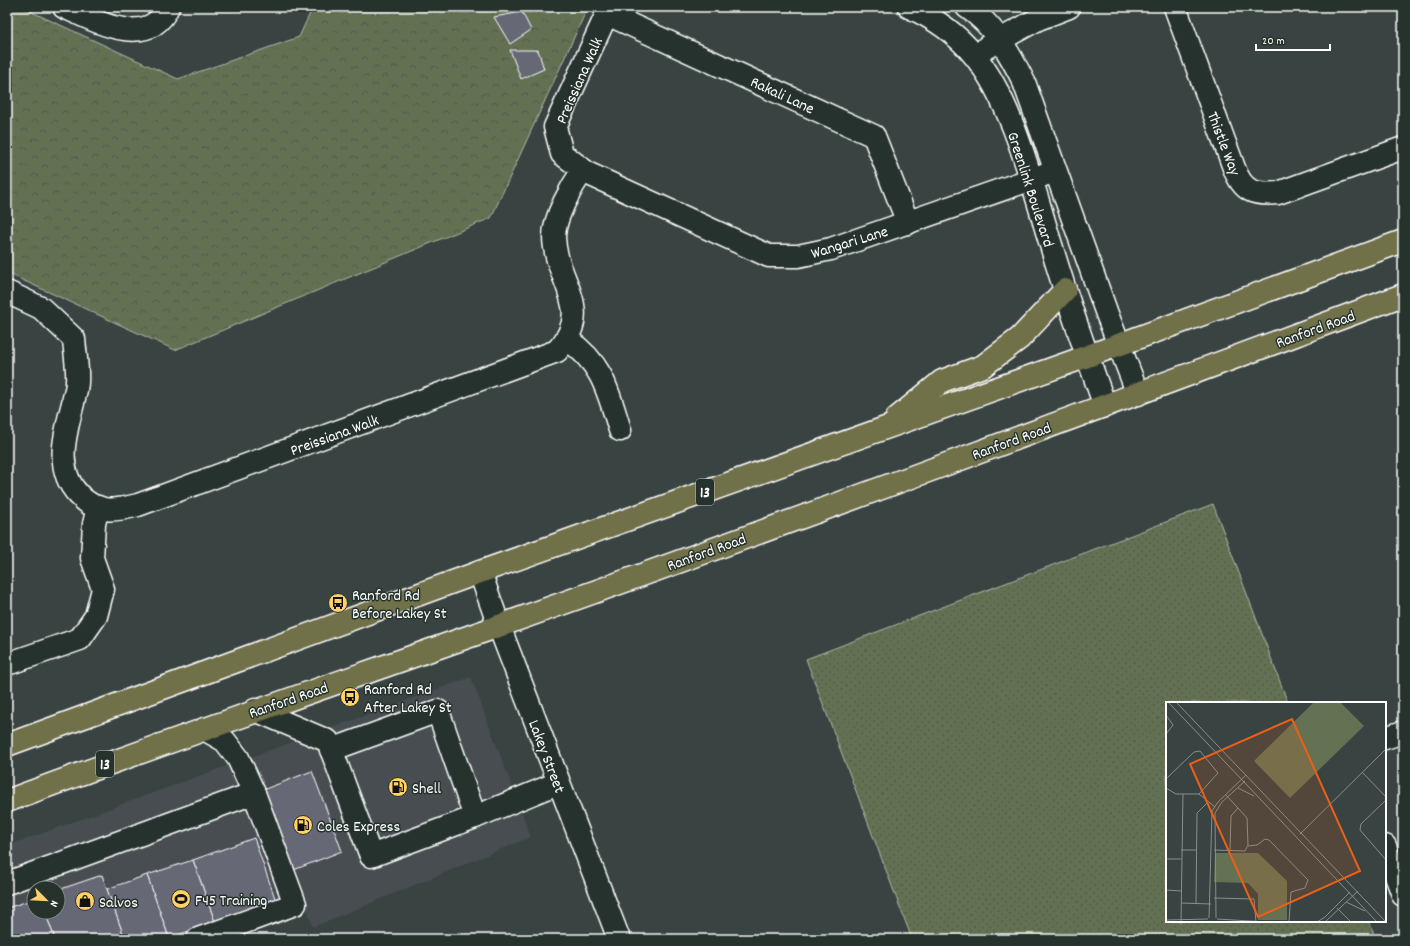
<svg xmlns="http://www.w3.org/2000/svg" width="1410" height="946" font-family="Dekko,sans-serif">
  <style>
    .built { fill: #464e51; fill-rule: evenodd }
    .grass { fill: url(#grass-dots); stroke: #b2b8a8 }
    .park { fill: url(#park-crowns); stroke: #b2b8a8 }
    .building { fill: #666774; stroke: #fff }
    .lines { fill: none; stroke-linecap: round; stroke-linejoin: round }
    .minor-casing { stroke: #fff; stroke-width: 25 }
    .major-casing { stroke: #fff; stroke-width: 25 }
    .minor { stroke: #26332d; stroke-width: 22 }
    .major { stroke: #70704a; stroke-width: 22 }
    .labels { text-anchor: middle; stroke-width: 3; stroke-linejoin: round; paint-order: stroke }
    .shield { fill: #26332d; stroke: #bec2c0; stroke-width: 1 }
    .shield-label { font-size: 15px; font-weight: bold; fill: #fff }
    .street-label { font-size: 16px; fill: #fff; stroke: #26332d }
    .poi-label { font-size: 16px; fill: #fff; stroke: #26332d; text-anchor: start }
    .inset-road { fill: none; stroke: #888e8e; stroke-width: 1 }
    .view { fill: #e96118; fill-opacity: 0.15; stroke: #e96118; stroke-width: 2 }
    .inset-edge { fill: none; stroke: #fff; stroke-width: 2 }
  </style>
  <defs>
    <pattern id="grass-dots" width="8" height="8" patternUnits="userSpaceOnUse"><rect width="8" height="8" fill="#647152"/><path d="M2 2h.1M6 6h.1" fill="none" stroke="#54594e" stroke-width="1.8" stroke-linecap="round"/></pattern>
    <pattern id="park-crowns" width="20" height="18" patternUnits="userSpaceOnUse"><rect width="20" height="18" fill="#647152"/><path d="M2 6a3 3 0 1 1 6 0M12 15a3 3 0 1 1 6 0" fill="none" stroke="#54594e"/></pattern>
  </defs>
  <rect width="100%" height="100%" fill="#394342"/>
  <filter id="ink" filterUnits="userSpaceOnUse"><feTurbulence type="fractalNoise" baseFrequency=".025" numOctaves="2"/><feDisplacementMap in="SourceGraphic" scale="8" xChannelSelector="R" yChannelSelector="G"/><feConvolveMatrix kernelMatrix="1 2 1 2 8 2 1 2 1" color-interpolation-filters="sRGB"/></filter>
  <g filter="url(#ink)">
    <!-- built -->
    <path class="built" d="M471,677l60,160 -218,90 -6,-18 -85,30h-215v-93zM34,888h24v24h-24z"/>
    <!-- grass -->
    <polygon class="grass" points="1213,504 1288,703 1167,703 1167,921 1369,921 1376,939 912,939 806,659"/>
    <!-- park -->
    <polygon class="park" points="7,7 21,7 178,79 299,37 313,7 588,7 491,218 175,350 7,273"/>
    <!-- building -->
    <g class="building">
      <polygon points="486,7 494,7 489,11"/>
      <polygon points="522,12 531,30 510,44 494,17"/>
      <polygon points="510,50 538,50 544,69 521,79"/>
      <polygon points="312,771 342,851 291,871 260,791"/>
      <polygon points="254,838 276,901 215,922 193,860"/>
      <polygon points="193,860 215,922 169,938 147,875"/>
      <polygon points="102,875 125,939 55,939 45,912 58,912 58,890"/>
      <polygon points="147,875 169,938 125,939 107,889"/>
      <polygon points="34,899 34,912 45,912 55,939 7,939 7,908"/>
    </g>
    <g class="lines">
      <!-- minor casing -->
      <g class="minor-casing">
        <g id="minor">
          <path d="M64,7c31,14 84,43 104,0"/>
          <polyline points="610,7 555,127 562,154 589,174 769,256 798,256 831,249 1055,171"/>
          <path d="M909,7c25,11 47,26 65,48 39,47 59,132 77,190 16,54 35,108 54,161"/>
          <path d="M967,7c27,18 43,47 57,75l83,232 31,80"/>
          <path d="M1175,7l59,161c9,24 20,27 44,25l125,-45"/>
          <polyline points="607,14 874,136 908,223"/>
          <polyline points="987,47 1038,19 1069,7"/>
          <path d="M7,292l34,16 33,31c1,14 4,29 3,43 0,7 -3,14 -4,21 -8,32 -19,66 6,92 18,19 36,16 59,10l419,-154c39,-42 -2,-70 -3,-114 0,-20 18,-51 29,-67"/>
          <path d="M568,340c35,24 40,52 52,90"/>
          <polyline points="480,572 499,626 619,939"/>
          <polyline points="7,664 80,639 96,616 103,589 92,558 94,524 98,507"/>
          <polyline points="255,710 328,741 371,856 475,817 558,783"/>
          <polyline points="1385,738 1403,732"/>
          <polyline points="331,750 438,711 475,817"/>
          <polyline points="1385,846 1403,895"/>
          <polyline points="7,883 254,793"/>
          <polyline points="198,939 295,904 254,793 238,758 225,741 204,729"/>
        </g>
      </g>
      <!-- major casing -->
      <g class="major-casing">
        <g id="major">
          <polyline points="897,418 942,381 983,366 1020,338 1065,290"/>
          <polyline points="7,745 480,572 1088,356 1403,241"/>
          <path d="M7,801c163,-61 328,-117 492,-175 302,-107 603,-219 904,-331"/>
        </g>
      </g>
      <!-- minor -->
      <use href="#minor" class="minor"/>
      <!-- major -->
      <use href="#major" class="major"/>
    </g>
  </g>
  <!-- icons -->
  <defs>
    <g id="bus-disc" transform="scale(1)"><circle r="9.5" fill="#ffd166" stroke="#26332d"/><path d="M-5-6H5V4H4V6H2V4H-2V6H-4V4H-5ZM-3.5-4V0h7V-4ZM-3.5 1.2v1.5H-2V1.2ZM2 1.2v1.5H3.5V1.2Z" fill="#111"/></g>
    <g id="fuel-disc" transform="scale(1)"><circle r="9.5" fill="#ffd166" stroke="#26332d"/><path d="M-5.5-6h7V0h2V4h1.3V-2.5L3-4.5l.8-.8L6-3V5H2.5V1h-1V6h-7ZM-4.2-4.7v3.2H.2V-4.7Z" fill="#111"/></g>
    <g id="stadium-disc" transform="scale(1)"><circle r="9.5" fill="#ffd166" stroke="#26332d"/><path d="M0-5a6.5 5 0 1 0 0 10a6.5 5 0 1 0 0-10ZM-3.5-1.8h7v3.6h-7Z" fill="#111"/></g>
    <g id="shop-disc" transform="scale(1)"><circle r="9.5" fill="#ffd166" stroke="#26332d"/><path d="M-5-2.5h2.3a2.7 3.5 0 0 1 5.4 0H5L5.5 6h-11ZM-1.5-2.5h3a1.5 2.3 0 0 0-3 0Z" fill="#111"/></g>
  </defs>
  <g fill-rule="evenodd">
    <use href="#bus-disc" x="338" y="603"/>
    <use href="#bus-disc" x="350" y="697"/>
    <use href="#fuel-disc" x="398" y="787"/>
    <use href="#fuel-disc" x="303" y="825"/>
    <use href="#stadium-disc" x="181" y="899"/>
    <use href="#shop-disc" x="85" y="901"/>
  </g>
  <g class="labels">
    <!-- shield labels -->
    <g class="shield">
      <rect x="696" y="479" width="18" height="26" rx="3"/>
      <rect x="96" y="751" width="18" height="26" rx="3"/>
    </g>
    <g class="shield-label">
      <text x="705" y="497">13</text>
      <text x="105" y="769">13</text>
    </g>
    <!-- street labels -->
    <g class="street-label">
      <text transform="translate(578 80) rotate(-66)" y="6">Preissiana Walk</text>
      <text transform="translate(783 94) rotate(25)" y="6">Rakali Lane</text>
      <text transform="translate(1225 143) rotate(69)" y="6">Thistle Way</text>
      <text transform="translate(1032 189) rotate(72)" y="6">Greenlink Boulevard</text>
      <text transform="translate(849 241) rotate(-17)" y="6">Wangari Lane</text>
      <text transform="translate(1315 328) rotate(-20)" y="6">Ranford Road</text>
      <text transform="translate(334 434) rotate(-20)" y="6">Preissiana Walk</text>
      <text transform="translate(1011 440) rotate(-20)" y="6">Ranford Road</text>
      <text transform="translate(706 551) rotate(-20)" y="6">Ranford Road</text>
      <text transform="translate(288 699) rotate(-19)" y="6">Ranford Road</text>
      <text transform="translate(548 756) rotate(69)" y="6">Lakey Street</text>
    </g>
    <!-- poi labels -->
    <g class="poi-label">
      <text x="352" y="600">Ranford Rd<tspan x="352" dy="18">Before Lakey St</tspan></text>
      <text x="364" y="694">Ranford Rd<tspan x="364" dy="18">After Lakey St</tspan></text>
      <text x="412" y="793">Shell</text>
      <text x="317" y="831">Coles Express</text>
      <text x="195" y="905">F45 Training</text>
      <text x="99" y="907">Salvos</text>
    </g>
  </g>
  <!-- overview -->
  <g transform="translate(1166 702)">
    <rect width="220" height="220" fill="#394342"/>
    <path d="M148,0h26l24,24 -74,72 -36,-37z" fill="#647152"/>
    <path d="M49,151h43l29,28v39h-29v-26l-10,-11 -34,-1z" fill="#647152"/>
    <path class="inset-road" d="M2,0l209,220M10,0l210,220M0,13l7,10 -7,9M196,70l24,25M0,77l28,-27 6,-1 18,22 -19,21M0,86l10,6h23l16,13M72,86l16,8M220,98l-25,24 -1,6 26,30M134,132l86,-85M82,144l9,-1 8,-6 4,1 39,40 -3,8 -14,4 -2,30M15,148h15M48,148l31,1 3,-6 -1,-27 -21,-23M64,148l1,-34 7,-8M0,157h15M0,188l15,1M48,196l40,1 2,23M180,200l19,9M15,201l30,1M30,201l1,-90 11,-11M171,206l14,14M43,216l3,-107 6,-9 28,-27M50,216l-1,-105 7,-11 23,-21M51,217l50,3M0,218l42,-1M15,219l2,-127M151,220l8,-5 25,-25M159,220l33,-31"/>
    <path class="view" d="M126,17l68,152 -102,46 -68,-153z"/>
    <rect width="220" height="220" class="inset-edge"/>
  </g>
  <!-- margin -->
  <rect width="1410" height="946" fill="none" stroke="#26332d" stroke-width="24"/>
  <rect x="12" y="12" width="1386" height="922" fill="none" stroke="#fff" stroke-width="1.5" filter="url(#ink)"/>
  <!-- north arrow -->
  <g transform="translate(46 900) rotate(114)"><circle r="19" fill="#26332d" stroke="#7d8581"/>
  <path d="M0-3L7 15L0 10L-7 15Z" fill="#ffd166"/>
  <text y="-6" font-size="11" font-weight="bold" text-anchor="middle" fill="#ffffff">N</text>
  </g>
  <!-- scale -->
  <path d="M1256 44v6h74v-6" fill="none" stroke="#ffffff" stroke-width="2"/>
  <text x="1262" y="44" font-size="12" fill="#ffffff" stroke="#26332d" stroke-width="3" paint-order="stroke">20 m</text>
</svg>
